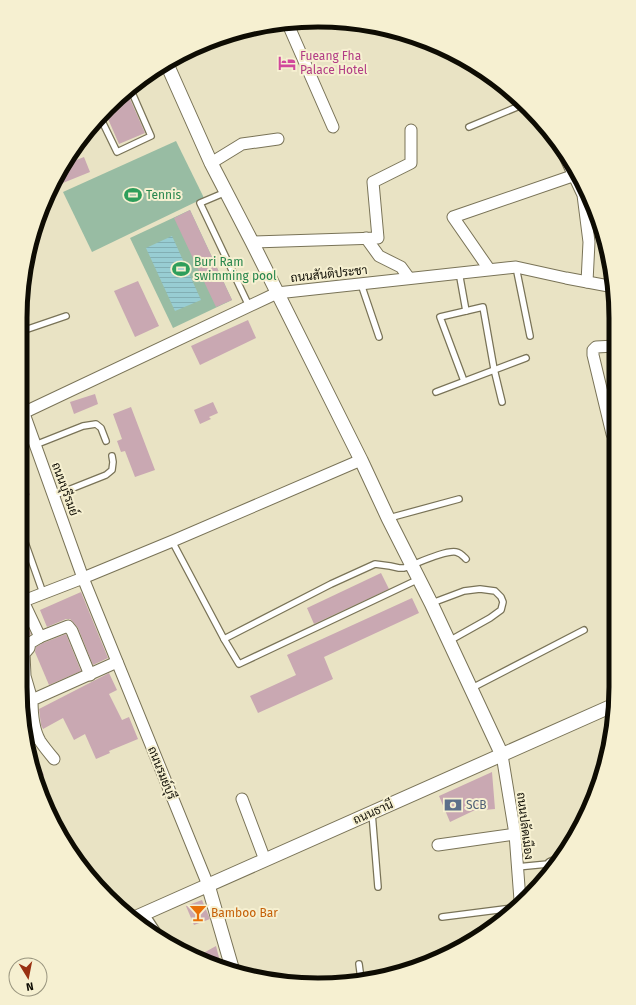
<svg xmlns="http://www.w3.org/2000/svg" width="636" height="1005" font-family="'Fira Sans',Sarabun,sans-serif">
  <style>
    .park { fill: #98bca3 }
    .water { fill: url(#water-rules) }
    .building { fill: #c9a8b2 }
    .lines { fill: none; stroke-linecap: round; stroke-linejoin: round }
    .service-casing { stroke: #797357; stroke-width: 8 }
    .minor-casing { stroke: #797357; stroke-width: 13 }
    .tertiary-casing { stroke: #797357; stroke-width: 15 }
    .service { stroke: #fff; stroke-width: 5.5 }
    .minor { stroke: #fff; stroke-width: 11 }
    .tertiary { stroke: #fff; stroke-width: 13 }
    .labels { text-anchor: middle; stroke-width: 4; stroke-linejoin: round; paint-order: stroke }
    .hotel-label { font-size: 12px; fill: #b23c85; stroke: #f6f0d1; text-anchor: start }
    .leisure-label { font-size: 12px; fill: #27864d; stroke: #f6f0d1; text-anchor: start }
    .street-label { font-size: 12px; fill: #0e0c03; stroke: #f6f0d1 }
    .service-label { font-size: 12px; fill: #4e5e75; stroke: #f6f0d1; text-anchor: start }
    .food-label { font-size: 12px; fill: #c56008; stroke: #f6f0d1; text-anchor: start }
    .rim { fill: none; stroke: #0e0c03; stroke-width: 5 }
  </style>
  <defs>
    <pattern id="water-rules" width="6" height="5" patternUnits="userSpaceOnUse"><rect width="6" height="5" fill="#98cdd3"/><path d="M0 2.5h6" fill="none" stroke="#82afb4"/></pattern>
  </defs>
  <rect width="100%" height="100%" fill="#e9e3c4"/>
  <!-- park -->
  <g class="park">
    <polygon points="176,141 204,198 92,252 63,192"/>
    <polygon points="190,210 232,300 173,328 130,238"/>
  </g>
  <!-- water -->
  <polygon class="water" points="172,236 201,300 175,311 146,248"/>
  <!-- building -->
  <g class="building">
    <polygon points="127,92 145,133 119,144 105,112 122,94"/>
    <polygon points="84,157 90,172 53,187 66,164"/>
    <polygon points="190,210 232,300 216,307 174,218"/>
    <polygon points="138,281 159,326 135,337 114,291"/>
    <polygon points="248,320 256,338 200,365 191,346"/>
    <polygon points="95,394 98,404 74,414 70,402"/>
    <polygon points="213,402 218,413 209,417 211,419 200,424 194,410"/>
    <polygon points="131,407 155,470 135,477 125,451 121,452 117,441 122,439 113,414"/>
    <polygon points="22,473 30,495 21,498 21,474"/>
    <polygon points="381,573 389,589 314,624 307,608"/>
    <polygon points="81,592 108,658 93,665 78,628 73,622 70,619 66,619 47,627 40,610"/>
    <polygon points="412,598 419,613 324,657 333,679 258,713 250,696 296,675 287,655"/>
    <polygon points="23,618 31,634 20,644 20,619"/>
    <polygon points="66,634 81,671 49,685 35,652 36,647 43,643"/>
    <polygon points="109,673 117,690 109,694 122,720 129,717 138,739 109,751 110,753 96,759 85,734 74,740 63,718 43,729 41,725 39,709"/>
    <polygon points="32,752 44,775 35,780 31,753"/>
    <polygon points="492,772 495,809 473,811 450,822 439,796"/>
    <polygon points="202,900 210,919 194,925 186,906"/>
    <polygon points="216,946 222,969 198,956"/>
  </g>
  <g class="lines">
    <!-- service casing -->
    <g class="service-casing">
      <g id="service">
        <polyline points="100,117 117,152 151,136 130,88"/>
        <polyline points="469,127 522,105"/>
        <polyline points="226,192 200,203 249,306"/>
        <polyline points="516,267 530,336"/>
        <polyline points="459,272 466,311"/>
        <polyline points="361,284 379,337"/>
        <polyline points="22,331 66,316"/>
        <polyline points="464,381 440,317 483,307 494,369 502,402"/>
        <polyline points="436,392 526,358"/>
        <polyline points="35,445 83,426 96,424 101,428 106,441"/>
        <polyline points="53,496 106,475 112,470 113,462 112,456"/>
        <polyline points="389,518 459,499"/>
        <polyline points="21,531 43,593"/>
        <polyline points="172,541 224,639 239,664 419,579"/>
        <polyline points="432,603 464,591 480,589 495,591 501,597 503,602 501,610 490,618 449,641"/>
        <path d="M224,639l107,-55 44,-20 15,2 9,2h5c12,-4 41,-18 52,-16 5,1 7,4 10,7"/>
        <polyline points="472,688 584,630"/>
        <polyline points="372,813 378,887"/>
        <polyline points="549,862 562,856"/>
        <polyline points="517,867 558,863"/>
        <polyline points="146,914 161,937"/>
        <polyline points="442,917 513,908"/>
        <polyline points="359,964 361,979"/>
      </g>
    </g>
    <!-- minor casing -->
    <g class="minor-casing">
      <g id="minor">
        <polyline points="287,22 333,127"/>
        <polyline points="560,146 583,195 589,242 587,282"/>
        <polyline points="211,163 242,144 278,139"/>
        <polyline points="366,238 379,256 401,267 409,278"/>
        <polyline points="252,242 378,238 373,182 411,163 411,130"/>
        <polyline points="489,269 453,217 578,174"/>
        <polyline points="22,408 83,578 208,885"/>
        <polyline points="23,413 277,293 516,267 566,278 614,287"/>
        <polyline points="612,434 593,355 593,350 596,347 615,346"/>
        <polyline points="23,601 40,637"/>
        <polyline points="21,602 83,578 175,540 361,460"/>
        <polyline points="32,700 25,676 24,654 29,648 30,643 40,637 68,626 72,631 90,675"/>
        <polyline points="502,755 515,834 520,900"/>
        <path d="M54,759c-5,-6 -10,-12 -14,-18 -7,-12 -8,-28 -8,-41l85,-38"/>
        <polyline points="242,799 265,860"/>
        <polyline points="438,845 515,834"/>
      </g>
    </g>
    <!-- tertiary casing -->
    <g class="tertiary-casing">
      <g id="tertiary">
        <polyline points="166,62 211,163 252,242 361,460 388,518 431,603 502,755"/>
        <polyline points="208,885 233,971"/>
        <polyline points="132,919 614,705"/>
      </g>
    </g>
    <!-- service -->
    <use href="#service" class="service"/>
    <!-- minor -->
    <use href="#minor" class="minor"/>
    <!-- tertiary -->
    <use href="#tertiary" class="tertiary"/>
  </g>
  <!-- icons -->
  <defs>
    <g id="hotel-bare" transform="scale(1.38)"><path d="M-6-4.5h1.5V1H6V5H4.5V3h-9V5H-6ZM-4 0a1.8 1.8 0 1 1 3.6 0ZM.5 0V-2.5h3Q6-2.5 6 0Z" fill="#d1479c" stroke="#f6f0d1" stroke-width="2.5" paint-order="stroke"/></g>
    <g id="stadium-bare" transform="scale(1.38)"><path d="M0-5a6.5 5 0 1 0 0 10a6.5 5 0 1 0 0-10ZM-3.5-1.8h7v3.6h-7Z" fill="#2e9e5b" stroke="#f6f0d1" stroke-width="2.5" paint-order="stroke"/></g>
    <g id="bank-bare" transform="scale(1.38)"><path d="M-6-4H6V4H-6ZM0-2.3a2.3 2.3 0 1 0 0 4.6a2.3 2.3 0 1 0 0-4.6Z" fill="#5c6f8a" stroke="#f6f0d1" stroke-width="2.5" paint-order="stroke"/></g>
    <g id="bar-bare" transform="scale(1.38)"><path d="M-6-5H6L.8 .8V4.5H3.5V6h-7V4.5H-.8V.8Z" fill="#e8710a" stroke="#f6f0d1" stroke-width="2.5" paint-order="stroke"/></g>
  </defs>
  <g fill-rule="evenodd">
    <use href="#hotel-bare" x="287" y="63"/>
    <use href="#stadium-bare" x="133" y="195"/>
    <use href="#stadium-bare" x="181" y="269"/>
    <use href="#bank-bare" x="453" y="805"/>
    <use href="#bar-bare" x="198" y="913"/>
  </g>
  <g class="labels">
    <!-- hotel labels -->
    <g class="hotel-label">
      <text x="300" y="60">Fueang Fha<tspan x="300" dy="14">Palace Hotel</tspan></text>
    </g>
    <!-- leisure labels -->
    <g class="leisure-label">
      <text x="146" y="199">Tennis</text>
      <text x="194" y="266">Buri Ram<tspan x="194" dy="14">swimming pool</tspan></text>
    </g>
    <!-- street labels -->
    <g class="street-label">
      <text transform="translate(329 274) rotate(-6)" y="4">ถนนสันติประชา</text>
      <text transform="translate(65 489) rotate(70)" y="4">ถนนบุรีรมย์</text>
      <text transform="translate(162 773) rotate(68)" y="4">ถนนรมย์บุรี</text>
      <text transform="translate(373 812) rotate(-24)" y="4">ถนนธานี</text>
      <text transform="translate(525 826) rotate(83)" y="4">ถนนปลัดเมือง</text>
    </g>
    <!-- service labels -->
    <g class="service-label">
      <text x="466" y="809">SCB</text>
    </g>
    <!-- food labels -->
    <g class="food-label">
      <text x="211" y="917">Bamboo Bar</text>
    </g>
  </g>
  <!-- crop -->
  <path d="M0 0H636V1005H0ZM318 27H318A291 291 0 0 1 609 318V687A291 291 0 0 1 318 978H318A291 291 0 0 1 27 687V318A291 291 0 0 1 318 27Z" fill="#f6f0d1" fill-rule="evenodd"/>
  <path class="rim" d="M318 27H318A291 291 0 0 1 609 318V687A291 291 0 0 1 318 978H318A291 291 0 0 1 27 687V318A291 291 0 0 1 318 27Z"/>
  <!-- north arrow -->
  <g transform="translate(28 977) rotate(170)"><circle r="19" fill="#f6f0d1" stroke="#99957f"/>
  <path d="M0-3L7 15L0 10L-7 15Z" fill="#993112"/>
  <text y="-6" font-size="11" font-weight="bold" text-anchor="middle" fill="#0e0c03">N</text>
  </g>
</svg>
